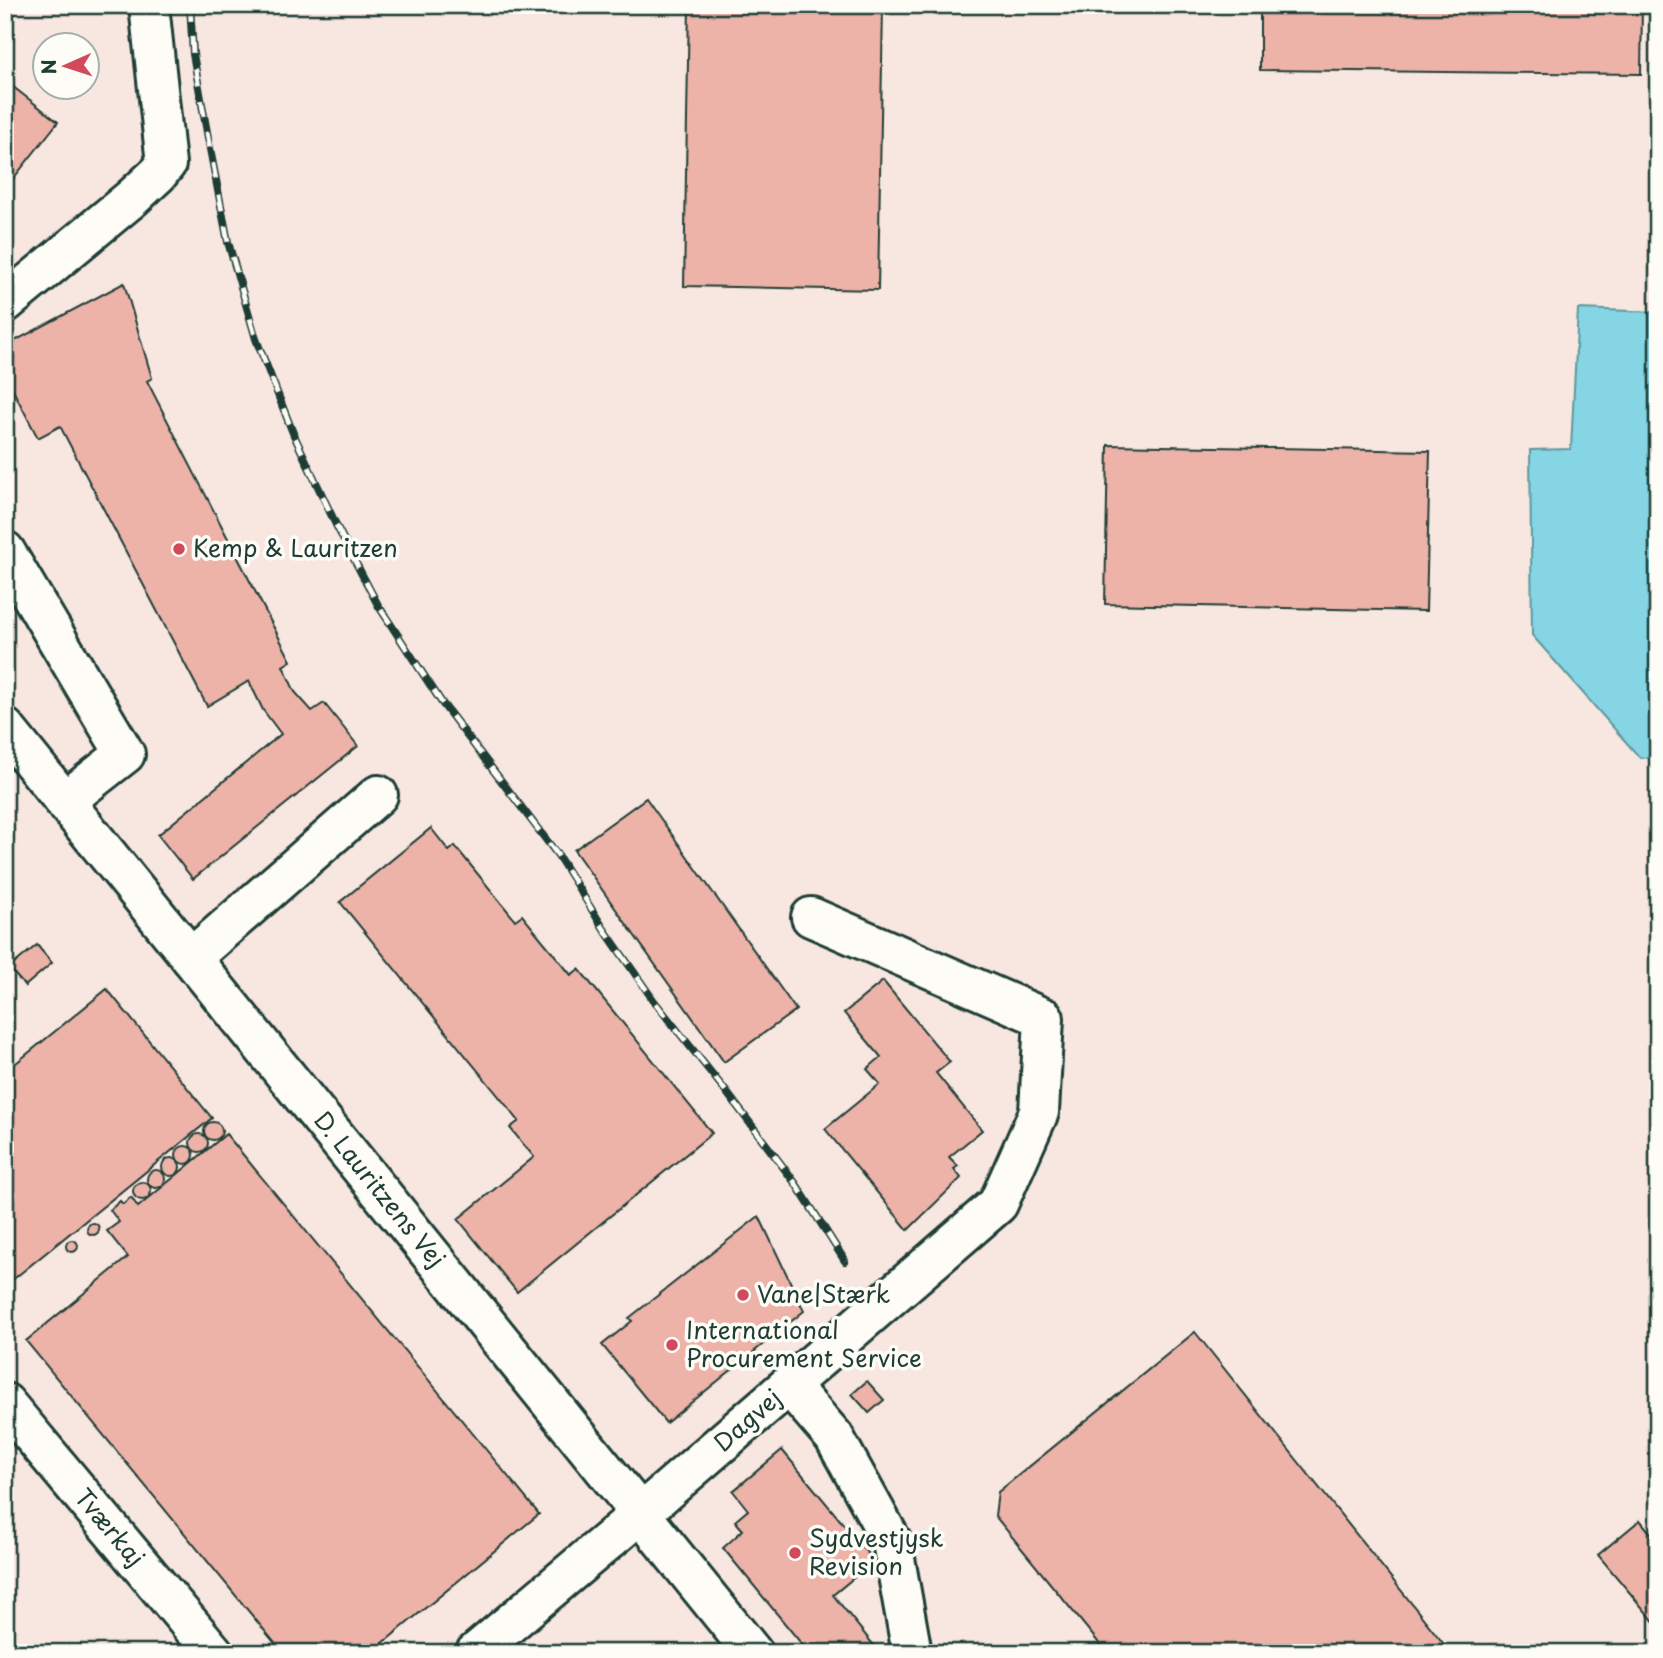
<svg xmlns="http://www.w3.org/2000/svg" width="1663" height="1658" font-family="'Playpen Sans',sans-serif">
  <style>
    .built { fill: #f8e6e0; fill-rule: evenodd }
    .water { fill: #86d5e4; stroke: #5d989e; stroke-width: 2 }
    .building { fill: #edb3a9; stroke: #1f3d34; stroke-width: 2 }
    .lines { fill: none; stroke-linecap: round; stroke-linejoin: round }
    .minor-casing { stroke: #1f3d34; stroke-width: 44 }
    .minor { stroke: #fdfcf7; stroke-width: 38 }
    .rail-casing { stroke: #1f3d34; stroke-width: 8 }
    .rail { stroke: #fdfcf7; stroke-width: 5; stroke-dasharray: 16; stroke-linecap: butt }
    .poi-dot { fill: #d1495b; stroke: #fdfcf7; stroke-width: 2.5 }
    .labels { text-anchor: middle; stroke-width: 7; stroke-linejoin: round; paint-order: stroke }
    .poi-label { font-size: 24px; fill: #1f3d34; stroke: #fdfcf7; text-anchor: start }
    .street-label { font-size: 24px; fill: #1f3d34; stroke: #fdfcf7 }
  </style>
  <rect width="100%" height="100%" fill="#fdfcf7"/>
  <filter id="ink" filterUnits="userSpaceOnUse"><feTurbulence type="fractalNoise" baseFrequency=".0143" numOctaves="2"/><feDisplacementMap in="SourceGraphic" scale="14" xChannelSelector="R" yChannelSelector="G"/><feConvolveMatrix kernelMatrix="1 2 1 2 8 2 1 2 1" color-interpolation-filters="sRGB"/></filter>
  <g filter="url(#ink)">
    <!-- built -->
    <path class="built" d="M5,5h1653v307l-80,-2 80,3v1340h-1653zM46,46h42v42h-42z"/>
    <!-- water -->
    <polygon class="water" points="1578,309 1658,312 1658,757 1640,758 1532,635 1530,450 1571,449"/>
    <!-- building -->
    <g class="building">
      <polygon points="689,5 883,5 878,290 684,286"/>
      <polygon points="1260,5 1642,5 1641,74 1260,70"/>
      <polygon points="12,86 58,122 5,189 5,94"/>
      <polygon points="124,283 152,378 147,381 291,661 283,666 295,692 312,711 324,703 358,746 193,879 158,835 281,734 263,710 249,681 207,706 60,426 38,438 5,375 5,346"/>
      <polygon points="1108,445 1430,451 1426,611 1105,604"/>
      <polygon points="646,798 796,1010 724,1062 574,850"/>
      <polygon points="431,828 449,851 455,846 515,920 522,915 571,975 579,969 712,1133 517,1292 458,1219 534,1157 510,1128 519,1121 340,902"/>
      <polygon points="37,945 52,963 25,986 9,968"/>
      <polygon points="883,981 950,1062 936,1073 982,1130 949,1157 958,1166 954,1169 961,1178 908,1230 825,1129 880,1084 867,1069 881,1057 844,1013"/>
      <polygon points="107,989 212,1118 5,1286 5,1072"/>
      <circle cx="213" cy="1131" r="9"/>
      <polygon points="226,1134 539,1514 371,1653 283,1653 26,1341 128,1257 107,1231 119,1222 110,1210 120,1201 123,1204 131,1197 138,1207"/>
      <circle cx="199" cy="1143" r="9"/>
      <circle cx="185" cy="1155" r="9"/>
      <circle cx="171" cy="1167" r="9"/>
      <circle cx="156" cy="1179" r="9"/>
      <circle cx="142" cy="1191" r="9"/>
      <polygon points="759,1216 804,1311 666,1423 602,1345 632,1321 629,1318"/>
      <circle cx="93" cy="1229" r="6"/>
      <circle cx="72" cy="1246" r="6"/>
      <polygon points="1195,1332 1451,1653 1107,1653 995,1516 998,1492"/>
      <polygon points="867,1381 884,1400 869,1413 852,1394"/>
      <polygon points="782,1450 874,1561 833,1595 880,1653 809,1653 723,1548 743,1530 735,1521 748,1510 733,1491"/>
      <polygon points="1640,1520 1657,1541 1658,1540 1658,1622 1656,1624 1598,1555"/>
    </g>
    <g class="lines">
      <!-- minor casing -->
      <g class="minor-casing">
        <g id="minor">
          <polyline points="5,303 132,198 158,174 166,164 149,5"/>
          <polyline points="5,551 125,754 65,801"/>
          <polyline points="5,728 753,1653"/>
          <polyline points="191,958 378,795"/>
          <polyline points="789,1385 834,1437 892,1542 912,1653"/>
          <polyline points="5,1403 214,1653"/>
          <polyline points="475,1653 641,1513 998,1204 1039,1112 1044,1018 811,917"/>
        </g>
      </g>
      <!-- minor -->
      <use href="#minor" class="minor"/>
      <!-- rail casing -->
      <g class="rail-casing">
        <polyline id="rail" points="190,5 193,54 210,149 228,242 256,339 293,433 337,527 378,605 442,703 557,854 604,929 654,1001 728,1094 796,1184 845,1261"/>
      </g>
      <!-- rail -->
      <use href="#rail" class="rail"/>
    </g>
  </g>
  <!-- markers -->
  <g class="poi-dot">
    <circle cx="179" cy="549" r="7"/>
    <circle cx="743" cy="1295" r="7"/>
    <circle cx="672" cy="1345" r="7"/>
    <circle cx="795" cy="1553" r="7"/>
  </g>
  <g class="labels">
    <!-- poi labels -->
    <g class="poi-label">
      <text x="193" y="557">Kemp &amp; Lauritzen</text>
      <text x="757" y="1303">Vane|Stærk</text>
      <text x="686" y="1339">International<tspan x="686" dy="28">Procurement Service</tspan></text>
      <text x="809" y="1547">Sydvestjysk<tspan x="809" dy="28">Revision</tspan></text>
    </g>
    <!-- street labels -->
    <g class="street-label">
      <text transform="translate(379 1190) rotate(51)" y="8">D. Lauritzens Vej</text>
      <text transform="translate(748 1421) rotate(-41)" y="8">Dagvej</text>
      <text transform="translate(109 1528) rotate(50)" y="8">Tværkaj</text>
    </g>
  </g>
  <!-- margin -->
  <rect width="1663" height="1658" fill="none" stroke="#fdfcf7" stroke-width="28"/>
  <rect x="14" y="14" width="1635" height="1630" fill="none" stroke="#1f3d34" stroke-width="2.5" filter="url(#ink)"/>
  <!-- north arrow -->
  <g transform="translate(66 66) rotate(267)"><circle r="33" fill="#fdfcf7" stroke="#a4b0a9" stroke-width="2"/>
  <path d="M0-5L12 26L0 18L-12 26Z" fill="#d1495b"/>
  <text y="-10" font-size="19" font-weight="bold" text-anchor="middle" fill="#1f3d34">N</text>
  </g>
</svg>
